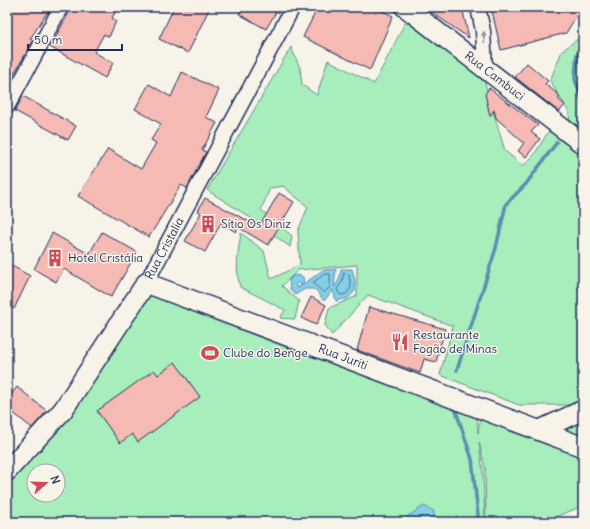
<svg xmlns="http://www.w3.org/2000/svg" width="590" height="529" font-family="Delius,sans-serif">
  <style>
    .green { fill: #a7eebc; stroke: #618e8d; fill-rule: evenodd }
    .water { fill: #85cee6; stroke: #5b8eb0 }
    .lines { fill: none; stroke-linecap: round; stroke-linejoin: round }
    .shore { stroke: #456f94; stroke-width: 1 }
    .stream { stroke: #5b8eb0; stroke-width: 3.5 }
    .building { fill: #f6bab5; stroke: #1b2f5e }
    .street-casing { stroke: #1b2f5e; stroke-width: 17 }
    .secondary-casing { stroke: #1b2f5e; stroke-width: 22 }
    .street { stroke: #f7f3e8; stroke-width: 14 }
    .secondary { stroke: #f7f3e8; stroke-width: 19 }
    .oneway { fill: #8991a3 }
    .labels { text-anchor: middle; stroke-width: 3; stroke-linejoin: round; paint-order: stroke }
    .street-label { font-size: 12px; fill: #1b2f5e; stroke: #f7f3e8 }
    .poi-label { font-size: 12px; fill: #1b2f5e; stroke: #f7f3e8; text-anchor: start }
  </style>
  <rect width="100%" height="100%" fill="#f7f3e8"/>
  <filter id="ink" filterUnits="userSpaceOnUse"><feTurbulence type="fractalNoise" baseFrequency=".025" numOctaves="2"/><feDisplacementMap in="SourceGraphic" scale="8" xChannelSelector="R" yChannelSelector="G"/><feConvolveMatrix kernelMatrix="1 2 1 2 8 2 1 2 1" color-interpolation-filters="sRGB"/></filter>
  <g filter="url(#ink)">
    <!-- green -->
    <g class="green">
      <path d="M406,21l59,44 20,18 20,68 18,15 11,-11 16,-26 33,27v243l-6,6h-58l-79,-30 13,-49 -85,-31 -36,40 -7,-10 4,-17 28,-12v-31l-59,5 -16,16 17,15 -4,18 -15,-1 5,-8 -45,-23c-5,-21 -2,-34 1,-54l23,18 7,28 29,-14 -2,-34 10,-24 -25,-21 -13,2 -9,22 31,26 -2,11 -39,-29 -44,-28 84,-143 9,21 2,17 15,10 11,-35 46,24z"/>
      <polygon points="583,35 583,127 570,122 569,112 550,81 562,51"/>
      <path d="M149,291l328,124 1,18 2,-12 3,-1 100,35v51l-41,16h-56l-1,-54 -6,-26 4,31 2,49h-478v-48zM34,471h24v24h-24z"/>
      <polygon points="583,418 583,438 559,430"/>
    </g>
    <!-- water -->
    <g class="water">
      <polygon points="336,269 334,287 339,280 341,269 352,269 355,280 355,291 348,298 336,301 333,290 324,301 315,289 305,289 295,295 290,289 289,280 293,276 298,275 303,277 304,283 300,286 298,282 295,285 298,288 323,270"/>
      <polygon points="424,506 434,511 434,522 405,522 408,516"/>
    </g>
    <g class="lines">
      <!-- shore -->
      <g class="shore">
        <polygon points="344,273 349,274 351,288 346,294 340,295 337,289 342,282"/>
        <polygon points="325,274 330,274 330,287 324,293 313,283"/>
      </g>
      <!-- stream -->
      <g class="stream">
        <polyline points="583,48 577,54 575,79 582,101 583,127"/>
        <polyline points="457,370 496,248 506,204 526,184 557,142"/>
        <polyline points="456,411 472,459 478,515 477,522"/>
      </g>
    </g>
    <!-- building -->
    <g class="building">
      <polygon points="7,7 51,7 30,39 33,41 7,86"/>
      <polygon points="72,7 118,7 112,18 116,21 109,37 104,34 94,52 113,63 105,78 50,47"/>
      <polygon points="174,7 210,7 188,53 159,39"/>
      <polygon points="242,7 279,7 266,29 239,14"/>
      <polygon points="318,7 374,7 393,16 370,70 303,37"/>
      <polygon points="424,7 462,7 469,38"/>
      <polygon points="491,7 582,7 566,33 501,50"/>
      <polygon points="527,63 548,81 545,84 559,95 559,100 565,105 559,112 515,77"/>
      <polygon points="182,72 219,90 206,117 217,123 202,150 206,152 187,188 181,185 149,237 78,196 108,149 141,169 156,143 151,140 161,124 135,109 149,84 171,97"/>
      <polygon points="489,88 538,125 531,132 540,139 526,157 518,151 524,143 496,118 494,110 490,116 485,94"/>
      <polygon points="23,96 76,126 68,140 15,111"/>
      <polygon points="279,193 294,202 268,245 238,227 236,232 221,223 205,252 185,241 201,213 198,211 205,198 259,227"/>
      <polygon points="102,232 137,252 111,297 64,269 56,282 34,269 52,233 89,254"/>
      <polygon points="7,263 30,276 14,309 7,305"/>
      <polygon points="311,297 326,305 316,325 301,318"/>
      <polygon points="369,307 445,329 436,362 424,359 420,373 357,350"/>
      <polygon points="175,362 200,397 138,442 132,434 120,443 97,411 154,370 158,375"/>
      <polygon points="17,387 47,411 32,428 7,408 7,400"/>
    </g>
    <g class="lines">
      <!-- street casing -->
      <g class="street-casing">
        <g id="street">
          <polyline points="478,7 483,31 485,67"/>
          <polyline points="7,107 61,7"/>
          <path id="s1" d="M146,283l147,-276"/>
        </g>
      </g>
      <!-- secondary casing -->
      <g class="secondary-casing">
        <g id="secondary">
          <path id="s2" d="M405,7l178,137"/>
          <polyline points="540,430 583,410"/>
          <path id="s3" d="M7,471l56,-61 83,-127 437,164"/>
        </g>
      </g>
      <!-- street -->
      <use href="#street" class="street"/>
      <!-- secondary -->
      <use href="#secondary" class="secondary"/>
    </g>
    <!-- one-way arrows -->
    <defs><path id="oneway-solid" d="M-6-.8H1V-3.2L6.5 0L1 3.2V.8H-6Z"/></defs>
    <use class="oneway" href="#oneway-solid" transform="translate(484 37) rotate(-93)"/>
  </g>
  <!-- icons -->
  <defs>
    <g id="building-bare" transform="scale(1.38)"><path d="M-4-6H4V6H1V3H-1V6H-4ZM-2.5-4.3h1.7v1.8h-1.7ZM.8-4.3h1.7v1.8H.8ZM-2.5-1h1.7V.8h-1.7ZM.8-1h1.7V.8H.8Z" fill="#d1495b" stroke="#f7f3e8" stroke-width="2.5" paint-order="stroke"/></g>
    <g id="restaurant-bare" transform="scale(1.38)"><path d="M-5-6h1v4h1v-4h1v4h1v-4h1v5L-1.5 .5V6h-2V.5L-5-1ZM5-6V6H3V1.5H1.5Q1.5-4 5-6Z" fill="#d1495b" stroke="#f7f3e8" stroke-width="2.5" paint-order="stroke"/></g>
    <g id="stadium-bare" transform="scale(1.38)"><path d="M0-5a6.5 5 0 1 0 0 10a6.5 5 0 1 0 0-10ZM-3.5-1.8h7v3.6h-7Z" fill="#d1495b" stroke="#f7f3e8" stroke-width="2.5" paint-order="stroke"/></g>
  </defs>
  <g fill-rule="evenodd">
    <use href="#building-bare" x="208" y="224"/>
    <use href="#building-bare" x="55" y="258"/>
    <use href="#restaurant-bare" x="400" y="342"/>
    <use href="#stadium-bare" x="210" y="353"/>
  </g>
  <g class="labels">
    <!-- street labels -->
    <g class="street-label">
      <text dy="4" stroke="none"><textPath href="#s2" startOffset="113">Rua Cambuci</textPath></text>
      <text dy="4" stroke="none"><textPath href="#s1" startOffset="39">Rua Cristalia</textPath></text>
      <text dy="4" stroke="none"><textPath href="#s3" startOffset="445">Rua Juriti</textPath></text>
    </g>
    <!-- poi labels -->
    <g class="poi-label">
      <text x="221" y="228">Sítio Os Diniz</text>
      <text x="68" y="262">Hotel Cristália</text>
      <text x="413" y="339">Restaurante<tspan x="413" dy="14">Fogão de Minas</tspan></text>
      <text x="223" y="357">Clube do Benge</text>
    </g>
  </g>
  <!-- margin -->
  <rect width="590" height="529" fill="none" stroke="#f7f3e8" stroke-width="24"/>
  <rect x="12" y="12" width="566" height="505" fill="none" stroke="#1b2f5e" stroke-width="1.5" filter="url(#ink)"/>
  <!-- north arrow -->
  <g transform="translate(46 483) rotate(70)"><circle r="19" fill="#f7f3e8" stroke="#9fa5b1"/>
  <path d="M0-3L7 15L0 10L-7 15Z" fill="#d1495b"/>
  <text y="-6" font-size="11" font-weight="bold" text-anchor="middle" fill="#1b2f5e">N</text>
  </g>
  <!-- scale -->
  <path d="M28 44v6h94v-6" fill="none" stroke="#1b2f5e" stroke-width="2"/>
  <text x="34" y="44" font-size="12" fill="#1b2f5e" stroke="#f7f3e8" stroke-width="3" paint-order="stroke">50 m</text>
</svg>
